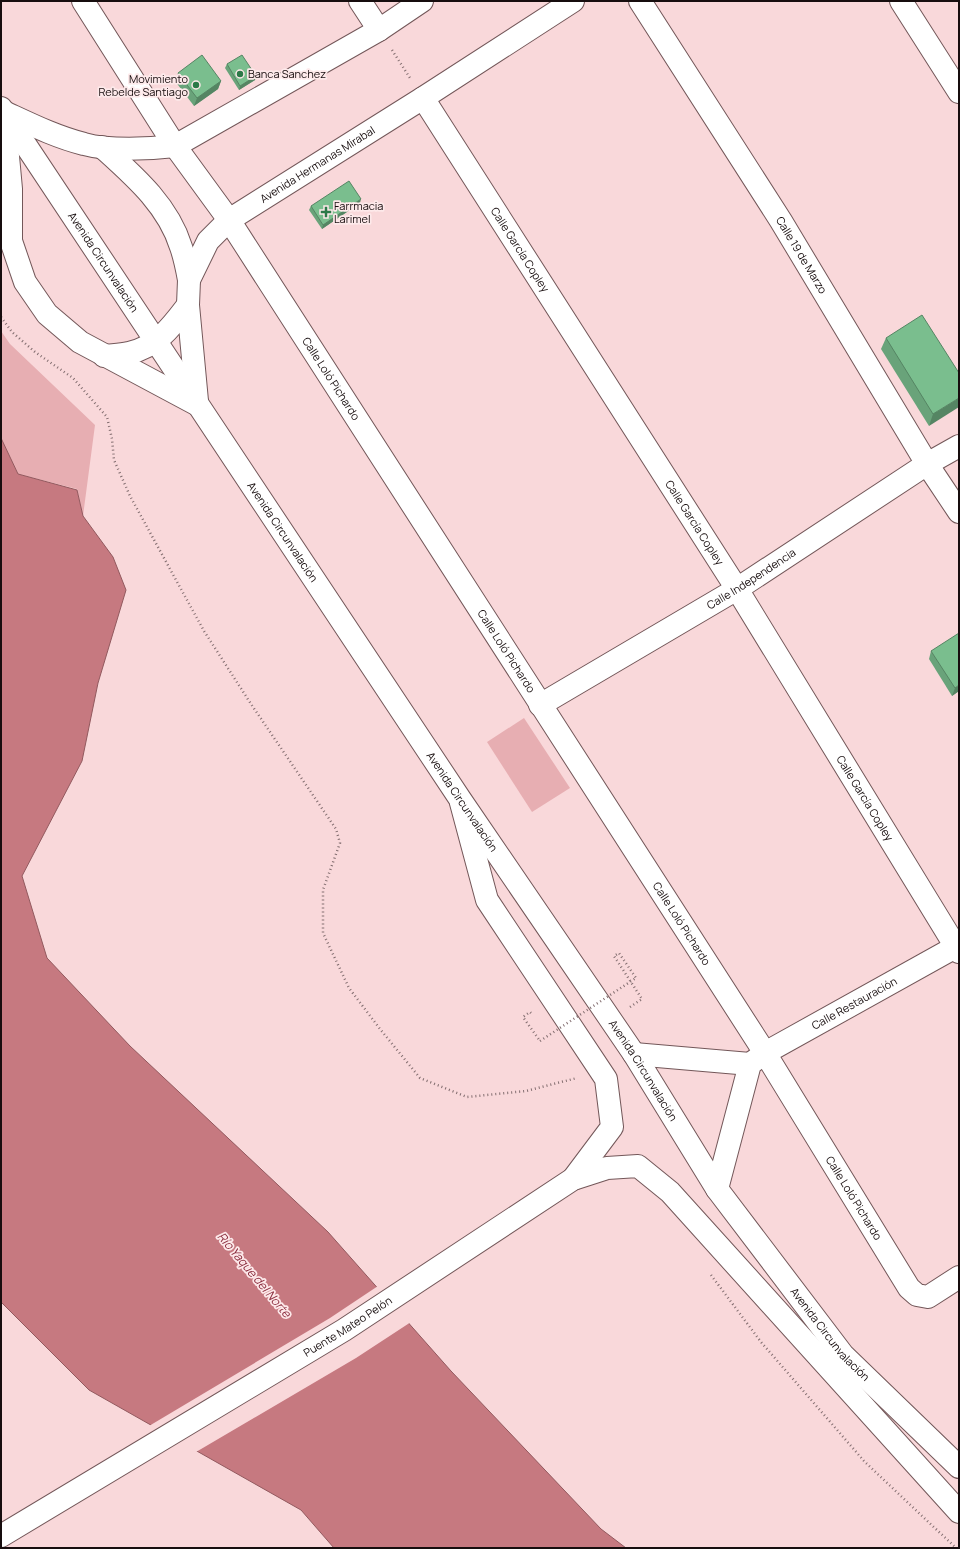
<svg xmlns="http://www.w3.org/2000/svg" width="960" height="1549" font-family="Manrope,sans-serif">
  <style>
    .green { fill: #e7aeb2 }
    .water { fill: #c67980; stroke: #92595e }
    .pier { fill: #f9d8da }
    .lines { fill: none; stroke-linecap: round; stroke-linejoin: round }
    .minor-casing { stroke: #735759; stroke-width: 24 }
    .major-casing { stroke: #735759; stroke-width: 24 }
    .path { stroke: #836e70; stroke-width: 2.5; stroke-dasharray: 1 3; stroke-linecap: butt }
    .minor { stroke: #fff; stroke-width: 22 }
    .major { stroke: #fff; stroke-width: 22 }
    .path-bridge { stroke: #836e70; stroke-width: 2.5; stroke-dasharray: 1 3; stroke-linecap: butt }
    .wall { fill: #69a37a }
    .shaded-wall { fill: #558563 }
    .building { fill: #7abe8e; stroke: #558563 }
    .poi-dot { fill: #2c7948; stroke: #fde9ea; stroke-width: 1.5 }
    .labels { text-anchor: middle; stroke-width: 3.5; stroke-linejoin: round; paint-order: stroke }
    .poi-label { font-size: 11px; fill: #170d0e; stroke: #fde9ea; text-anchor: start }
    .street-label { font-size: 11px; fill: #170d0e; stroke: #fde9ea }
    .water-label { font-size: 12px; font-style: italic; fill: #8a2c3d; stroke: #fde9ea }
  </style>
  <rect width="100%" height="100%" fill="#f9d8da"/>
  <!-- green -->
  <g class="green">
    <polygon points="1,331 10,344 95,425 83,516 77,489 18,474 1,438"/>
    <polygon points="524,718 570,788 532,812 487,742"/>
  </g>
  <!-- water -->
  <polygon class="water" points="1,438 18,474 77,490 83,516 113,557 126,590 98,683 82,761 22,876 47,958 130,1046 328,1232 451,1371 601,1529 626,1548 334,1548 301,1510 89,1390 1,1302"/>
  <!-- pier -->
  <polygon class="pier" points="378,1286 411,1322 356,1358 196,1452 149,1426 330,1318"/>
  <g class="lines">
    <!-- minor casing -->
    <g class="minor-casing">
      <g id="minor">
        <path id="s1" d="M83,1l92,145 54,74 536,833 144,235 8,7 11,2 31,-20"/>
        <polyline points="360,1 379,30"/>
        <path id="s2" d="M640,1l141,220 146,243 32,48"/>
        <polyline points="901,1 959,92"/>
        <path id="s3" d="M423,98l314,491 222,363"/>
        <path id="s4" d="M540,705l197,-116 190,-125 32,-18"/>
        <polyline points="461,803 487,900 606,1079 612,1127 573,1179"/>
        <polyline points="634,1054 750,1064"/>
        <path id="s5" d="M717,1189l33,-125 15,-11 194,-108"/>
        <path id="s6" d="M1,1536l343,-206 229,-151 34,-11 31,-2 32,26 289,320"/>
      </g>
    </g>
    <!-- major casing -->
    <g class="major-casing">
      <g id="major">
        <path id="s7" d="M1,108l459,691 174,255 83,135 126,166 116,112"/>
        <path d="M4,112c26,12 52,25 80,32 25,7 65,5 91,2l204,-116 43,-29"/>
        <polyline points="4,113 11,189 11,241 25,282 47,314 80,342 196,404"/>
        <path d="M102,147c32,29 66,58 79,100 4,11 6,22 8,33"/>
        <path d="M104,356c8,-1 17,-1 25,-3 28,-6 43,-27 59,-48"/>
        <path id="s8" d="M197,401l-9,-96 1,-25 19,-39 21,-21 194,-122 150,-97"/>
      </g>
    </g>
    <!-- path -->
    <g class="path">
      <polyline points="392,50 410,78"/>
      <polyline points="1,317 12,332 35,352 73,378 107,417 112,439 114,460 130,496 204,631 251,704 336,829 340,843 323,890 323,933 349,988 380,1029 420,1078 467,1097 526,1091 577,1078"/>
      <polyline points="630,1007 642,999 614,956 619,953 636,978"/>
      <polyline points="531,1013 530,1012 523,1017 540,1041"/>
      <polyline points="711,1275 761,1342 864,1461 956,1548"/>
    </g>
    <!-- minor -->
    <use href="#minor" class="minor"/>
    <!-- major -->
    <use href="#major" class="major"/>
    <!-- path-bridge -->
    <polyline class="path-bridge" points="540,1041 636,978"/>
  </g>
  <!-- wall -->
  <g class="wall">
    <polygon points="227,64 256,76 255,80 239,90 225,68"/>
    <polygon points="178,73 221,81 218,89 194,106 175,81"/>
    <polygon points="360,203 322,229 309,210 311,206"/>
    <polygon points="886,338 959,373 929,426 881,349"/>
    <polygon points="931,651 959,691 952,696 929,659"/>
  </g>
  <!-- shaded-wall -->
  <g class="shaded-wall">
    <polygon points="256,76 255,80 239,90 240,86"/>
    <polygon points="221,81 218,89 194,106 197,98"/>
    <polygon points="361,199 360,203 322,229 323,225"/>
    <polygon points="959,398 959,407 929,426 933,414"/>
    <polygon points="959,685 959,691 952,696 955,688"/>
  </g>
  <!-- building -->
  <g class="building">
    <polygon points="202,55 221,81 197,98 178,73"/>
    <polygon points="242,55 256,76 240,86 227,64"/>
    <polygon points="349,181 361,199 323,225 311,206"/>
    <polygon points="922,315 959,373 959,398 933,414 886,338"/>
    <polygon points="959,633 959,685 955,688 931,651"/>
  </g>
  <!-- markers -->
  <g class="poi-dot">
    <circle cx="240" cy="74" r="4"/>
    <circle cx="196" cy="85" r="4"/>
    <path d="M324 206h4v4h4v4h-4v4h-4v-4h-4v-4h4z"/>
  </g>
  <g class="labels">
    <!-- poi labels -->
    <g class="poi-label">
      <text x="248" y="78">Banca Sanchez</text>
      <text x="188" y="83" text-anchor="end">Movimiento<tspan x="188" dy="13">Rebelde Santiago</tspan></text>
      <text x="334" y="210">Farrmacia<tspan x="334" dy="13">Larimel</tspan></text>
    </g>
    <!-- street labels -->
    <g class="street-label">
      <text dy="4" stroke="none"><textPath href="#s8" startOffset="299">Avenida Hermanas Mirabal</textPath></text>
      <text dy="4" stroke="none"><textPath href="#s3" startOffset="180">Calle García Copley</textPath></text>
      <text dy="4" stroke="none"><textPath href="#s2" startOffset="301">Calle 19 de Marzo</textPath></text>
      <text dy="4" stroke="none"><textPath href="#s7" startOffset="185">Avenida Circunvalación</textPath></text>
      <text dy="4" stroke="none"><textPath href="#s1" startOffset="452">Calle Loló Pichardo</textPath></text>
      <text dy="4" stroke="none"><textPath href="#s3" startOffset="504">Calle García Copley</textPath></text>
      <text dy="4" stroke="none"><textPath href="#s7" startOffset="509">Avenida Circunvalación</textPath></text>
      <text dy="4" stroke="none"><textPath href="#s4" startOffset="246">Calle Independencia</textPath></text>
      <text dy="4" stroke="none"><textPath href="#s1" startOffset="776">Calle Loló Pichardo</textPath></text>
      <text dy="4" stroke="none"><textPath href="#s3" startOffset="828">Calle García Copley</textPath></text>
      <text dy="4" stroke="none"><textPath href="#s7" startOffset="833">Avenida Circunvalación</textPath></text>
      <text dy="4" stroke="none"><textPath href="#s1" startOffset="1100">Calle Loló Pichardo</textPath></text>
      <text dy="4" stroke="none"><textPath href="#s5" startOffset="250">Calle Restauración</textPath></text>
      <text dy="4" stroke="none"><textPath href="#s7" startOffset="1157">Avenida Circunvalación</textPath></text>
      <text dy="4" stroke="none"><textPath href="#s1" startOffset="1424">Calle Loló Pichardo</textPath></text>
      <text dy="4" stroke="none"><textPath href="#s6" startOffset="405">Puente Mateo Pelón</textPath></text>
      <text dy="4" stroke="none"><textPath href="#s7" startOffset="1481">Avenida Circunvalación</textPath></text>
    </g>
    <!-- water labels -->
    <g class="water-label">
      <text transform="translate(254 1275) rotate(50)" y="4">Río Yaque del Norte</text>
    </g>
  </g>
  <!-- border -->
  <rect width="960" height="1549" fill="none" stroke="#170d0e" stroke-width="4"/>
</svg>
